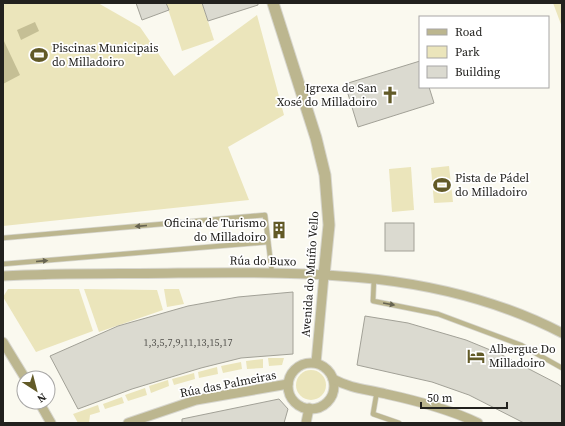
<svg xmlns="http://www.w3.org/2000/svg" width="565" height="426" font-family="'Source Serif 4',serif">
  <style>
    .green { fill: #ebe5bb }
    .water { fill: #c5bf95 }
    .building { fill: #dbdad0; stroke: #a2a197 }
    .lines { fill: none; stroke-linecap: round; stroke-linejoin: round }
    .service-casing { stroke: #d7d6ce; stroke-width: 6 }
    .minor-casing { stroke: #d7d6ce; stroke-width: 11 }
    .tertiary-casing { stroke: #d7d6ce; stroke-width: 13 }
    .service { stroke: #bcb68f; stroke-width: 4.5 }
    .minor { stroke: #bcb68f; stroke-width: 9 }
    .tertiary { stroke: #bcb68f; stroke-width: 11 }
    .oneway { fill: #676451 }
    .labels { text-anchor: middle; stroke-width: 3.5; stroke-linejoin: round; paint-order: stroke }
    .number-label { font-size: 10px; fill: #504f4a }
    .poi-label { font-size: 12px; fill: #22211e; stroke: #fff; text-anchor: start }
    .street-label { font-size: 12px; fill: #22211e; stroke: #fff }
  </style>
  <rect width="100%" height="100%" fill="#faf9ef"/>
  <!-- green -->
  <g class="green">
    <polygon points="7,3 98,3 140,27 174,76 257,15 284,115 228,147 249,200 3,226 3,5"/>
    <polygon points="166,3 202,3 214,40 182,51"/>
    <polygon points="553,3 562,3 562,27"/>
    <polygon points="449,166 453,202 434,203 431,168"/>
    <polygon points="411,167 414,210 392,212 389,169"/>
    <polygon points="8,289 79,289 93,331 36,352 3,297"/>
    <polygon points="84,289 157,290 163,310 99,332"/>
    <polygon points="164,289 179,289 184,304 167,307"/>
    <polygon points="268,358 284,358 282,365 269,366"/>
    <polygon points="263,359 263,368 247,369 246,361"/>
    <polygon points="241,362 242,369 223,373 221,366"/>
    <polygon points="217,367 218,374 199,378 198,372"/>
    <circle cx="311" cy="385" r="15"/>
    <polygon points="194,373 195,379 174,385 172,379"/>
    <polygon points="168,380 169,386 151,393 149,386"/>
    <polygon points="145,388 147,395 128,401 125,395"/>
    <polygon points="122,397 124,403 105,409 103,404"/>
    <polygon points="98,405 100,412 90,415 89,423 78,423 73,414"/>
  </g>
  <!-- water -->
  <g class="water">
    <polygon points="35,22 39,31 21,40 17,30"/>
    <polygon points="3,39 20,75 3,84"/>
  </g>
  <!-- building -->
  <g class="building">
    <polygon points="136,3 166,3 169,10 142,20"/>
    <polygon points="202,3 258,3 258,5 208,21"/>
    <polygon points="420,61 420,87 429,87 434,103 358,127 345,84"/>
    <rect x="385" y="223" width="29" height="28"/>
    <polygon points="293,292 293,354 241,358 201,368 132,389 78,409 50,356 118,326 188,306 238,297"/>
    <polygon points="365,316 408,323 466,340 500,354 558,384 562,387 562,423 524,423 469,395 432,382 357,365"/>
    <polygon points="279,399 288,409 284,423 182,423 182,419"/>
  </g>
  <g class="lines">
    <!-- service casing -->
    <g class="service-casing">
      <g id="service">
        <polyline points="3,238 265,215 272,273"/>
        <polyline points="3,264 268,242"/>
        <polyline points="374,278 373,301 438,314 521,345 562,368"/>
        <polyline points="377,391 373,414 399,423"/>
      </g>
    </g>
    <!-- minor casing -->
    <g class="minor-casing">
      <g id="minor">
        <path d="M3,276c58,-3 117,-2 175,-3 134,-1 262,-3 384,60"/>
        <polyline points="3,342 25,378"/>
        <polyline points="316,363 324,275"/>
        <circle cx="311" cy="386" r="23"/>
        <path d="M333,379c19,10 33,10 53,15 32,7 63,15 92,29"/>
        <polyline points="39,402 51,423"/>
        <polyline points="128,423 196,400 288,384"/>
        <polyline points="306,423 309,408"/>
      </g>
    </g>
    <!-- tertiary casing -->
    <g class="tertiary-casing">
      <polyline id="tertiary" points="273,3 316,138 325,175 329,225 324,275"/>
    </g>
    <!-- service -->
    <use href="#service" class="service"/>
    <!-- minor -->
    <use href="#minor" class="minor"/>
    <!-- tertiary -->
    <use href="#tertiary" class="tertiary"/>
  </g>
  <!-- one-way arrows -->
  <defs><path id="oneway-solid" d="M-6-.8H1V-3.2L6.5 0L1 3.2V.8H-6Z"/></defs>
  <g class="oneway">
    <use href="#oneway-solid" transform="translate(141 226) rotate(175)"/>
    <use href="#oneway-solid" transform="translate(42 261) rotate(-5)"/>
    <use href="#oneway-solid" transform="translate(389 304) rotate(10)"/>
  </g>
  <!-- icons -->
  <defs>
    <g id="stadium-bare" transform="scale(1.38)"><path d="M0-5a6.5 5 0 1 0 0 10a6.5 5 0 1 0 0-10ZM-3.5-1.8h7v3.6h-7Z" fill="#625a27" stroke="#fff" stroke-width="2.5" paint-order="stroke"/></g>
    <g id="church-bare" transform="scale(1.38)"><path d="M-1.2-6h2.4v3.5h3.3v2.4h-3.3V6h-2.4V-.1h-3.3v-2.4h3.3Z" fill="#625a27" stroke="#fff" stroke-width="2.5" paint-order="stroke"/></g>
    <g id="building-bare" transform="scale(1.38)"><path d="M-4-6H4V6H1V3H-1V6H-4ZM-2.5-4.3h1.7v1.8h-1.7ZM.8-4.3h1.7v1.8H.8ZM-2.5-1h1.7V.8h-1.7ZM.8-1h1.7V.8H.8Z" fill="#625a27" stroke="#fff" stroke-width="2.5" paint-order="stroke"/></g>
    <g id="hotel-bare" transform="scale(1.38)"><path d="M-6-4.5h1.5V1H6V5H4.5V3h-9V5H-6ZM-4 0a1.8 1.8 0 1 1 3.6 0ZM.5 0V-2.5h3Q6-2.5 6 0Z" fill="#625a27" stroke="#fff" stroke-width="2.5" paint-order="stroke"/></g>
  </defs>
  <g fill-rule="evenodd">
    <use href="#stadium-bare" x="39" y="55"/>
    <use href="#church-bare" x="390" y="95"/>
    <use href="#stadium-bare" x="442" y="185"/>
    <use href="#building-bare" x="279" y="230"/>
    <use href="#hotel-bare" x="476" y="356"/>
  </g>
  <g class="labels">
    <!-- number labels -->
    <g class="number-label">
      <text x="188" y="346">1,3,5,7,9,11,13,15,17</text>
    </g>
    <!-- poi labels -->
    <g class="poi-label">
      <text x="52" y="52">Piscinas Municipais<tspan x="52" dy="14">do Milladoiro</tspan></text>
      <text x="377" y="92" text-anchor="end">Igrexa de San<tspan x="377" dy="14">Xosé do Milladoiro</tspan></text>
      <text x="455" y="182">Pista de Pádel<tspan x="455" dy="14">do Milladoiro</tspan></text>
      <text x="266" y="227" text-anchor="end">Oficina de Turismo<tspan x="266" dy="14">do Milladoiro</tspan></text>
      <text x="489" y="353">Albergue Do<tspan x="489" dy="14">Milladoiro</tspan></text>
    </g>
    <!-- street labels -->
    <g class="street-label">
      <text transform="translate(263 261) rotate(1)" y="4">Rúa do Buxo</text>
      <text transform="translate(310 274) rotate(-86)" y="4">Avenida do Muíño Vello</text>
      <text transform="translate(228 384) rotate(-11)" y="4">Rúa das Palmeiras</text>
    </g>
  </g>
  <!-- border -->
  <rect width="565" height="426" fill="none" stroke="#22211e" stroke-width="8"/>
  <!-- legend -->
  <rect x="419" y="16" width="130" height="72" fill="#ffffff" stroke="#a7a6a5"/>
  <rect x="427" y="29" width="20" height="6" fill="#bcb68f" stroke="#a7a6a5"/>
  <text x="455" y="36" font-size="12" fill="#22211e">Road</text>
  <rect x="427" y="46" width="20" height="12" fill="#ebe5bb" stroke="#a7a6a5"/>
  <text x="455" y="56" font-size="12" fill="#22211e">Park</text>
  <rect x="427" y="66" width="20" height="12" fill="#dbdad0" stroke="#a7a6a5"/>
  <text x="455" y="76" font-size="12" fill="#22211e">Building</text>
  <!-- north arrow -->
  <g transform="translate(36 390) rotate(144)"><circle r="19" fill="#ffffff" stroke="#a7a6a5"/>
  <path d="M0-3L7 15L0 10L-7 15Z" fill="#625a27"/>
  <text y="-6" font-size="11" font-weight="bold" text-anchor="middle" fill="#22211e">N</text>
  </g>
  <!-- scale -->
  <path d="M421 402v6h86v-6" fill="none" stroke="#22211e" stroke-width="2"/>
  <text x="427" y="402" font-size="12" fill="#22211e" stroke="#ffffff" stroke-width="3" paint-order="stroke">50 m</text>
</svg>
